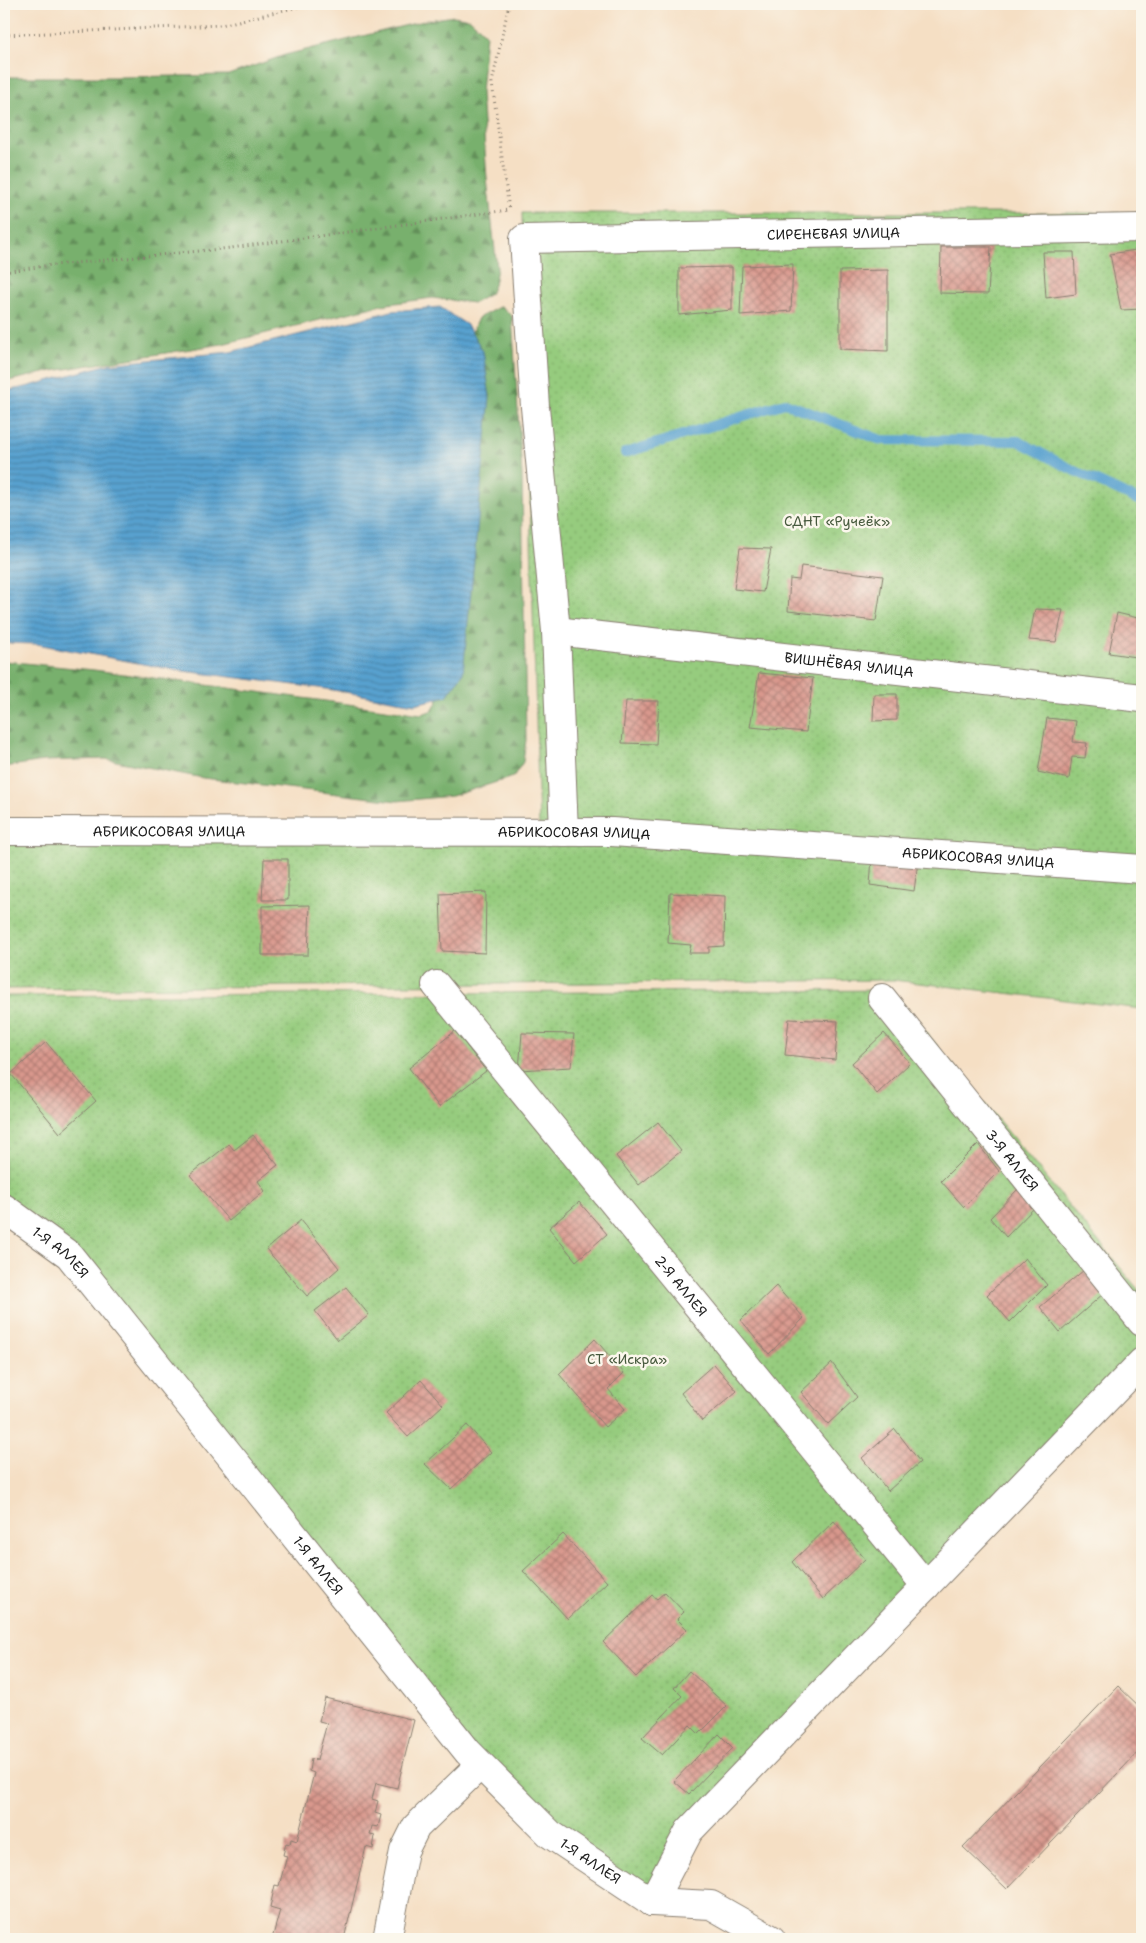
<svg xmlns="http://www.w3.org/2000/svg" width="1146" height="1943" font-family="'Shantell Sans',sans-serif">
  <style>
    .forest { fill: url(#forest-firs); stroke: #4a6644 }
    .garden { fill: url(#garden-dots); stroke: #59744d }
    .water { fill: url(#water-rules); stroke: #3a5e76 }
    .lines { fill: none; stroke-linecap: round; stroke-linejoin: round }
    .stream { stroke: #58a1cf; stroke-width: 10 }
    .building { fill: url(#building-cross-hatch) }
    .minor-casing { stroke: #887e70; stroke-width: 30 }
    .path { stroke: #887e70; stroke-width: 3; stroke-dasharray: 1 4; stroke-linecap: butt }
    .minor { stroke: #fff; stroke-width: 28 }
    .labels { text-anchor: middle; stroke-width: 5; stroke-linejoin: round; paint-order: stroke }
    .street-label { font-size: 14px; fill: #1c1c1c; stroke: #fbf7ec }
    .park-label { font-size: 14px; fill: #475a3e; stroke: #fbf7ec }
  </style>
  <defs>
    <pattern id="forest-firs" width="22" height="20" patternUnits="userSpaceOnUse" patternTransform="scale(1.25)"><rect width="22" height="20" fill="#78b06d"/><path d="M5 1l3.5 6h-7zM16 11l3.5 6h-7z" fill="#628e59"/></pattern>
    <pattern id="garden-dots" width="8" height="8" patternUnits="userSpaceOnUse" patternTransform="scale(1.25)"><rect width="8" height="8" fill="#96cc7e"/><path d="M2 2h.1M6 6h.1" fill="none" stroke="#81af6c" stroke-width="1.8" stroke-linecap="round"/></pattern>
    <pattern id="water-rules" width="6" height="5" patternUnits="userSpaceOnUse" patternTransform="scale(1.25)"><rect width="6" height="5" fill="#58a1cf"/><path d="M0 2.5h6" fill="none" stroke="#4882a7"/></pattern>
    <pattern id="building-cross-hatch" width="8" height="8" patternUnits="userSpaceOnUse" patternTransform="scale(1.25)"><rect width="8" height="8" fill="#d9988d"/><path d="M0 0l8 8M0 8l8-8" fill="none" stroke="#af7b72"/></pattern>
  </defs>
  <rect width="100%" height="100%" fill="#fbf7ec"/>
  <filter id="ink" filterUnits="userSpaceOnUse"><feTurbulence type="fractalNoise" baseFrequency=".02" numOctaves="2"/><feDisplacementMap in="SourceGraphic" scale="10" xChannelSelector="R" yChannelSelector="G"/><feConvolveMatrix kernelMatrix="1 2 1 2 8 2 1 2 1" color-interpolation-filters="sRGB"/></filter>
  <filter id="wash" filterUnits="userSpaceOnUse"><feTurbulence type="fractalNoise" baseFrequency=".0096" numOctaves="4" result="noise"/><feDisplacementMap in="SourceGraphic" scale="20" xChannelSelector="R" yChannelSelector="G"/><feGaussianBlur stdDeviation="1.12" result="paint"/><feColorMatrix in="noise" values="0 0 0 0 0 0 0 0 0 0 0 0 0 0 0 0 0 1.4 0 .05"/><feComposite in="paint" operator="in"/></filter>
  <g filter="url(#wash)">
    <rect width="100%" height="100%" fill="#f5dfc4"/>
    <!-- forest -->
    <g class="forest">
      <polygon points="454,16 470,19 486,34 481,93 487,179 497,268 494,285 490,294 474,303 432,298 381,305 222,344 53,371 4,382 4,77 121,77 228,75 285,55 428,20"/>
      <polygon points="501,306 512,316 522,476 526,740 523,762 513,777 452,796 397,801 203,778 106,759 44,761 4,767 4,661 94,670 422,714 433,710 447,682 466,345 478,318"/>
    </g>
    <!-- garden -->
    <g class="garden">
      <polygon points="522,213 1142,213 1142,1009 893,980 4,989 4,829 539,828"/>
      <polygon points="891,990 1142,1294 1142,1352 702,1815 650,1897 480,1765 69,1255 4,1208 4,996"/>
    </g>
    <!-- water -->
    <polygon class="water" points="440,307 467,325 483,351 490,397 463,673 447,696 415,704 327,689 175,670 37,644 4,643 4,391 26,387 109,364 230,352 392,311"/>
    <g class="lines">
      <!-- stream -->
      <polyline class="stream" points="625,453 785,403 881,440 1018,441 1071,469 1142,502"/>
    </g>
    <g id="blocks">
      <!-- building -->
      <g class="building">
        <polygon points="941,247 991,247 988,294 940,293"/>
        <polygon points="1142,249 1142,309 1121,310 1110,254"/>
        <polygon points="1043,252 1074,252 1076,294 1046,298"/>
        <polygon points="793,264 791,311 740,315 742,266"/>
        <polygon points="732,267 732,310 679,315 679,268"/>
        <polygon points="888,270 888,351 840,349 840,271"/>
        <polygon points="740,548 771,549 763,592 734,589"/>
        <polygon points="801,566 883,576 876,621 788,611 790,579 799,580"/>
        <polygon points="1035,609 1063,610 1056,642 1029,640"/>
        <polygon points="1117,613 1142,619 1142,658 1109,653"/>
        <polygon points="759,673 813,678 806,732 750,727"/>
        <polygon points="874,694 897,694 897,720 873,721"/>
        <polygon points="626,701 659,701 656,744 622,743"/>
        <polygon points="1047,718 1076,721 1073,742 1087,743 1085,758 1072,757 1069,779 1038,772"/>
        <polygon points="872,858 918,862 914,891 870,885"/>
        <polygon points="264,859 288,859 288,900 262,900"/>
        <polygon points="486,892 485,953 442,951 440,894"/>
        <polygon points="670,893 725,896 724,946 709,947 709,953 689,953 691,945 668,943"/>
        <polygon points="310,905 308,955 262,955 262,906"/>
        <polygon points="789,1019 838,1021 835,1060 785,1055"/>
        <polygon points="455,1031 486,1071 439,1107 409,1068"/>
        <polygon points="522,1033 574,1034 571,1067 519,1070"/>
        <polygon points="884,1033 910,1063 877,1094 852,1063"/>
        <polygon points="46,1042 96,1101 60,1133 11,1074"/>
        <polygon points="658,1122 681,1151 639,1185 616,1156"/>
        <polygon points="253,1135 278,1165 258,1181 265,1191 229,1221 190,1175 229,1144 234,1150"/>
        <polygon points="978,1144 999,1171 964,1207 941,1181"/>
        <polygon points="1019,1188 1036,1206 1006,1237 990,1218"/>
        <polygon points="579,1202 607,1234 576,1261 549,1228"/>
        <polygon points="301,1220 339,1268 307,1296 266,1249"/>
        <polygon points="1025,1258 1047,1285 1010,1322 987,1295"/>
        <polygon points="1084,1270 1104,1293 1060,1332 1040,1307"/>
        <polygon points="776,1286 804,1318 769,1354 741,1320"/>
        <polygon points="346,1287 369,1315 338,1340 315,1311"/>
        <polygon points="595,1339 624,1373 608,1389 625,1409 605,1427 559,1374"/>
        <polygon points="832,1363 857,1397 828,1424 801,1392"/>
        <polygon points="714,1364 737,1391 702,1421 681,1393"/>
        <polygon points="421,1380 443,1405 408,1437 386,1413"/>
        <polygon points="467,1425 491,1452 451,1489 425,1464"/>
        <polygon points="895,1429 920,1462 888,1491 862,1458"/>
        <polygon points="834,1521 865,1559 823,1599 792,1562"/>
        <polygon points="563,1534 607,1582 568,1619 523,1571"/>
        <polygon points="665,1592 684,1612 677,1619 687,1629 636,1677 603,1642 652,1595 657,1599"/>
        <polygon points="689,1671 727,1706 699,1734 690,1725 662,1755 642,1738 682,1696 674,1688"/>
        <polygon points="1118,1686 1142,1709 1142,1748 1007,1889 963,1847"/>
        <polygon points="325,1698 414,1720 397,1788 376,1783 372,1799 378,1801 375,1813 381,1815 378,1827 372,1826 370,1835 375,1836 373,1849 366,1847 344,1939 272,1939 280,1910 270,1907 275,1885 279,1886 287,1856 283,1855 286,1843 290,1844 291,1839 297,1841 314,1773 309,1771 311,1759 317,1760 327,1723 319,1721"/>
        <polygon points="719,1734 733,1748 689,1794 674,1781"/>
      </g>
    </g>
  </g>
  <g filter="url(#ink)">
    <use href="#blocks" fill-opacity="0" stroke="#887e70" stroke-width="1"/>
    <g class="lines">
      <!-- minor casing -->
      <g class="minor-casing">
        <g id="minor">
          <path id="s1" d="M556,631l586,67"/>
          <path id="s2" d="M4,831l608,1 530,37"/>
          <path id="s3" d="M564,832l-8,-201 -21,-224 -11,-168 618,-11"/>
          <path id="s4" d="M436,985l490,601"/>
          <path id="s5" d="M882,998l260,324"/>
          <path id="s6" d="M4,1208l65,47 399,497 82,82 102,68"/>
          <polyline points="652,1902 689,1831 1142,1362"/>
          <polyline points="652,1902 711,1905 771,1939"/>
          <polyline points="387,1939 404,1851 416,1827 480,1765"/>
        </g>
      </g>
      <!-- path -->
      <g class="path">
        <polyline points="509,4 492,83 509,210"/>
        <polyline points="4,35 221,25 310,4"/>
        <polyline points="4,272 44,266 231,248 508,210"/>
      </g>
      <!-- minor -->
      <use href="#minor" class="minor"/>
    </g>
  </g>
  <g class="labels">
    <!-- street labels -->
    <g class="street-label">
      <text dy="5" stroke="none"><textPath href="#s3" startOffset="904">СИРЕНЕВАЯ УЛИЦА</textPath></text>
      <text dy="5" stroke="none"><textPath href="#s1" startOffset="295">ВИШНЁВАЯ УЛИЦА</textPath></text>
      <text dy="5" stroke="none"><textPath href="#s2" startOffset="165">АБРИКОСОВАЯ УЛИЦА</textPath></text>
      <text dy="5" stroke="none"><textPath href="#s2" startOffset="570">АБРИКОСОВАЯ УЛИЦА</textPath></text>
      <text dy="5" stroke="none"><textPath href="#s2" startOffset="975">АБРИКОСОВАЯ УЛИЦА</textPath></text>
      <text dy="5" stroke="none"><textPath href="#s5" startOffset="208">3-Я АЛЛЕЯ</textPath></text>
      <text dy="5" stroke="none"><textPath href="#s6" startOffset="72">1-Я АЛЛЕЯ</textPath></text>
      <text dy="5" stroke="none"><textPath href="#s4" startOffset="388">2-Я АЛЛЕЯ</textPath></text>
      <text dy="5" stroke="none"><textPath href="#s6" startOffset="478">1-Я АЛЛЕЯ</textPath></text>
      <text dy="5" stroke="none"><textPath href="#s6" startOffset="882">1-Я АЛЛЕЯ</textPath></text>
    </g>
    <!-- park labels -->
    <g class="park-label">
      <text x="837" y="526">СДНТ «Ручеёк»</text>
      <text x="627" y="1364">СТ «Искра»</text>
    </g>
  </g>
  <!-- margin -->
  <rect width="1146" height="1943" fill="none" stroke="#fbf7ec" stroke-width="20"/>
</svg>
